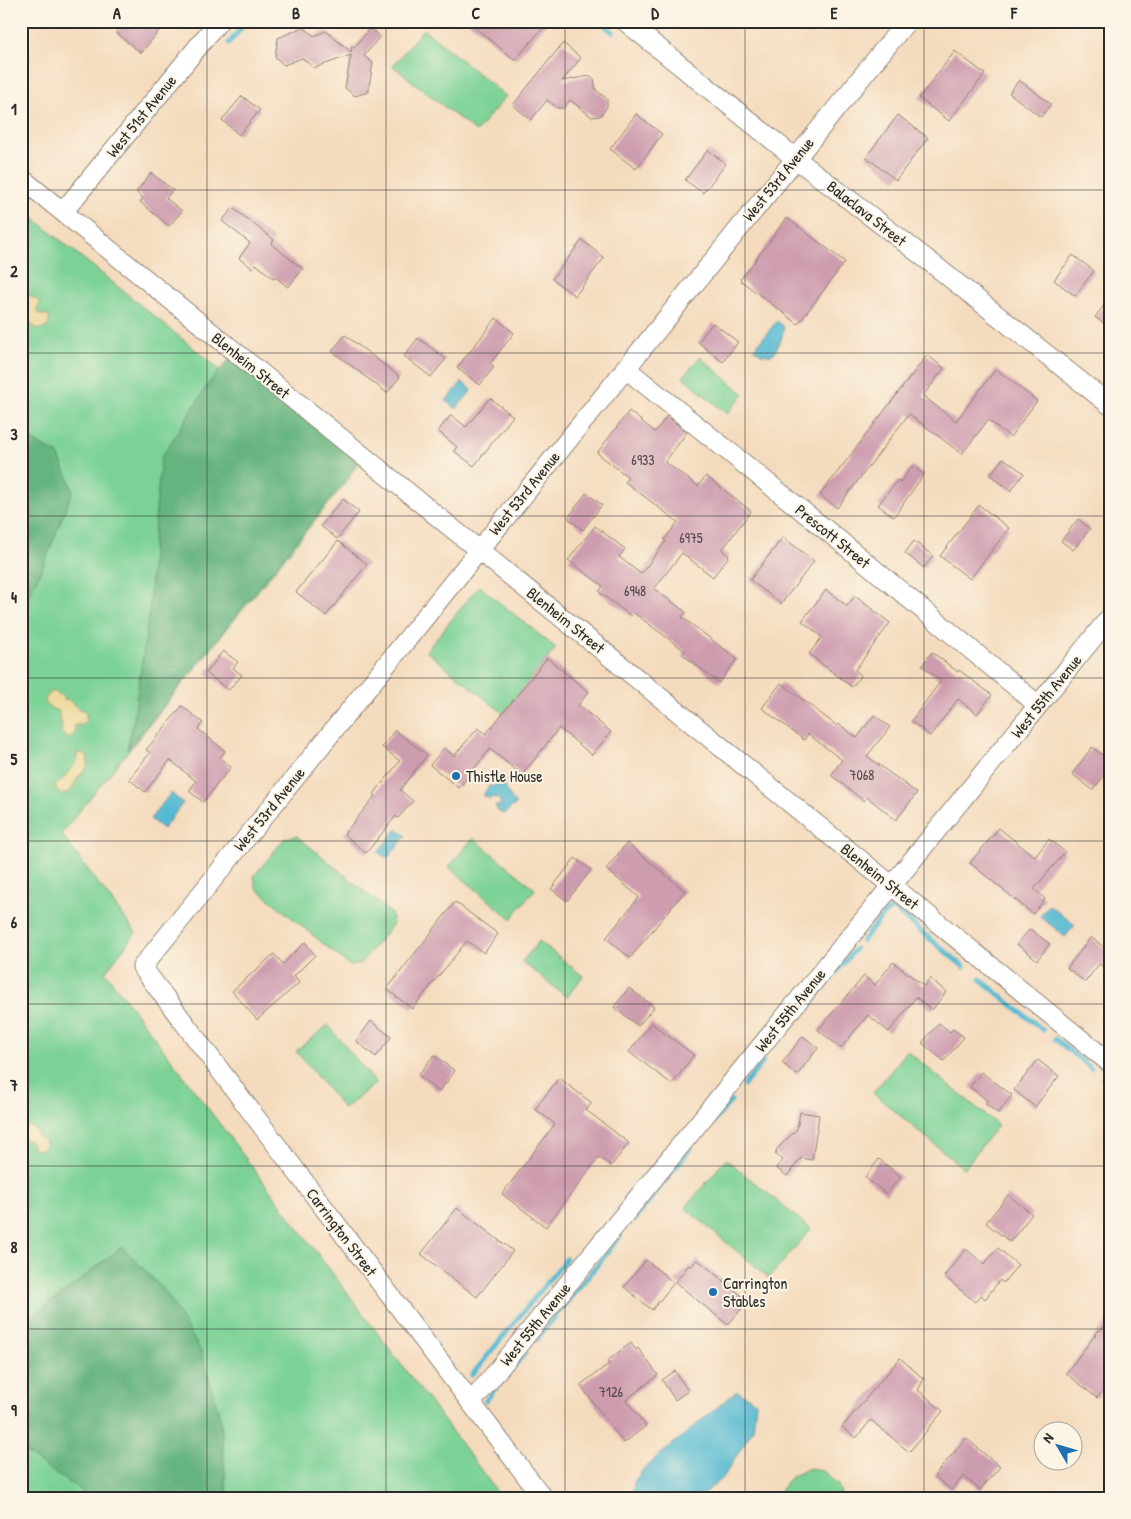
<svg xmlns="http://www.w3.org/2000/svg" width="1131" height="1519" font-family="'Patrick Hand',sans-serif">
  <style>
    .green { fill: #7cd296; stroke: #547e60 }
    .forest { fill: #65b47f; stroke: #487055 }
    .sand { fill: #eeda9e; stroke: #8c8264 }
    .water { fill: #54bad2; stroke: #40727e }
    .lines { fill: none; stroke-linecap: round; stroke-linejoin: round }
    .stream { stroke: #54bad2; stroke-width: 5 }
    .building { fill: #cd9cae }
    .minor-casing { stroke: #908374; stroke-width: 21 }
    .minor { stroke: #fff; stroke-width: 19 }
    .grid { fill: none; stroke: #2b2b2b; stroke-width: 1; stroke-opacity: 0.55 }
    .poi-dot { fill: #1f6fb2; stroke: #fcf5e5; stroke-width: 2 }
    .labels { text-anchor: middle; stroke-width: 4; stroke-linejoin: round; paint-order: stroke }
    .number-label { font-size: 14px; fill: #54474c }
    .street-label { font-size: 16px; fill: #2b2b2b; stroke: #fcf5e5 }
    .poi-label { font-size: 16px; fill: #2b2b2b; stroke: #fcf5e5; text-anchor: start }
    .neatline { fill: none; stroke: #2b2b2b; stroke-width: 2 }
    .grid-label { font-size: 16px; text-anchor: middle; font-weight: bold; fill: #2b2b2b }
  </style>
  <rect width="100%" height="100%" fill="#fcf5e5"/>
  <filter id="ink" filterUnits="userSpaceOnUse"><feTurbulence type="fractalNoise" baseFrequency=".02" numOctaves="2"/><feDisplacementMap in="SourceGraphic" scale="10" xChannelSelector="R" yChannelSelector="G"/><feConvolveMatrix kernelMatrix="1 2 1 2 8 2 1 2 1" color-interpolation-filters="sRGB"/></filter>
  <filter id="wash" filterUnits="userSpaceOnUse"><feTurbulence type="fractalNoise" baseFrequency=".0096" numOctaves="4" result="noise"/><feDisplacementMap in="SourceGraphic" scale="20" xChannelSelector="R" yChannelSelector="G"/><feGaussianBlur stdDeviation="1.12" result="paint"/><feColorMatrix in="noise" values="0 0 0 0 0 0 0 0 0 0 0 0 0 0 0 0 0 1.4 0 .05"/><feComposite in="paint" operator="in"/></filter>
  <g filter="url(#wash)">
    <rect width="100%" height="100%" fill="#f4dbbe"/>
    <!-- green -->
    <g class="green">
      <polygon points="423,29 506,96 476,132 393,66"/>
      <polygon points="21,208 351,476 61,834 136,933 105,972 502,1498 21,1498"/>
      <polygon points="700,357 744,394 727,414 683,377"/>
      <polygon points="479,586 556,648 503,713 426,651"/>
      <polygon points="297,836 391,913 393,924 360,964 350,966 256,888 254,876 285,838"/>
      <polygon points="473,838 535,889 511,919 449,867"/>
      <polygon points="539,941 583,976 567,997 522,962"/>
      <polygon points="328,1025 376,1083 344,1109 296,1051"/>
      <polygon points="907,1051 998,1125 964,1169 873,1093"/>
      <polygon points="726,1159 811,1229 769,1278 685,1208"/>
      <polygon points="810,1468 823,1471 838,1485 842,1498 774,1498 792,1476"/>
    </g>
    <!-- forest -->
    <g class="forest">
      <polygon points="231,358 359,463 127,750 134,716 149,613 153,542 161,458 211,380"/>
      <polygon points="21,435 58,454 73,490 44,564 21,611"/>
      <polygon points="122,1247 165,1291 201,1351 221,1421 226,1488 229,1498 93,1498 44,1466 21,1449 21,1334 35,1315"/>
    </g>
    <!-- sand -->
    <g class="sand">
      <polygon points="27,294 39,301 40,304 37,309 38,313 42,315 49,315 49,324 46,328 38,329 30,324 29,315 26,314 21,315 21,296"/>
      <polygon points="53,691 62,696 64,700 68,699 77,708 85,711 87,718 83,725 74,725 76,730 73,736 69,739 61,733 62,722 59,720 59,711 50,708 45,702 46,697"/>
      <path d="M77,753h7l4,5 -1,10 -9,9 -7,14 -9,4 -4,-3 -3,-5c3,-5 8,-7 11,-12 4,-5 6,-8 11,-13z"/>
      <polygon points="21,1125 32,1127 37,1132 37,1136 44,1139 45,1145 42,1149 36,1150 32,1146 30,1141 21,1138"/>
    </g>
    <!-- water -->
    <g class="water">
      <polygon points="777,321 784,327 781,340 774,353 769,356 766,354 761,354 754,349"/>
      <polygon points="462,382 472,390 456,409 446,401"/>
      <path d="M501,777l5,4 -2,4c4,7 6,14 12,19l-2,3 -2,-1 -2,3 -6,5 -5,-2 -4,-6 6,-1 -2,-6 -6,-2 -3,2 -7,-4 6,-9h7l-1,-4z"/>
      <polygon points="171,793 183,803 163,829 150,819"/>
      <polygon points="397,829 406,836 387,859 378,852"/>
      <polygon points="1049,905 1075,925 1065,937 1040,916"/>
      <polygon points="737,1391 756,1402 753,1429 723,1478 702,1495 697,1498 632,1498 634,1482 644,1468"/>
    </g>
    <g class="lines">
      <!-- stream -->
      <g class="stream">
        <polyline points="600,21 613,32"/>
        <polyline points="229,43 247,21"/>
        <polyline points="862,941 884,914 893,908 964,967"/>
        <polyline points="980,979 1043,1030"/>
        <polyline points="805,1011 855,949"/>
        <polyline points="1055,1039 1091,1068"/>
        <polyline points="1103,1078 1110,1084"/>
        <polyline points="744,1085 763,1062"/>
        <polyline points="705,1132 731,1101"/>
        <polyline points="634,1220 690,1149"/>
        <polyline points="536,1340 620,1237"/>
        <polyline points="472,1375 566,1259"/>
        <polyline points="486,1400 526,1352"/>
      </g>
    </g>
    <g id="blocks">
      <!-- building -->
      <g class="building">
        <polygon points="125,21 167,21 141,53 116,32"/>
        <polygon points="467,21 549,21 515,60"/>
        <polygon points="303,27 314,36 326,31 351,52 352,46 354,48 370,28 380,36 364,56 373,63 368,92 355,96 345,88 351,55 314,68 302,58 284,65 275,57 278,38"/>
        <polygon points="563,43 581,58 562,81 589,76 594,79 596,90 607,99 607,107 600,116 592,117 570,100 564,108 558,108 547,100 531,120 513,105"/>
        <polygon points="955,51 985,74 949,121 919,98"/>
        <polygon points="1019,80 1051,104 1041,117 1009,93"/>
        <polygon points="242,96 260,110 239,135 222,120"/>
        <polygon points="636,114 662,134 636,169 610,149"/>
        <polygon points="898,115 928,138 896,180 866,157"/>
        <polygon points="708,150 726,164 703,193 685,180"/>
        <polygon points="151,173 173,190 166,198 182,211 169,226 140,202 143,198 136,192"/>
        <polygon points="233,208 274,240 271,244 303,269 288,287 275,277 274,279 256,264 252,268 239,258 250,243 222,221"/>
        <polygon points="787,218 845,262 798,324 740,280"/>
        <polygon points="582,240 604,258 575,296 552,279"/>
        <polygon points="1073,255 1094,271 1075,296 1054,280"/>
        <polygon points="1110,298 1110,328 1095,317"/>
        <polygon points="496,318 514,333 490,364 494,367 480,385 457,368"/>
        <polygon points="713,323 738,342 723,362 698,342"/>
        <polygon points="345,335 400,377 387,393 332,351"/>
        <polygon points="418,338 446,359 431,377 404,356"/>
        <polygon points="927,355 944,368 923,396 956,421 996,369 1037,401 1010,437 988,420 962,454 909,414 837,508 820,495"/>
        <polygon points="490,398 513,416 474,466 454,451 457,447 438,431 451,415 466,427"/>
        <polygon points="629,411 655,432 667,416 687,432 665,462 698,486 706,476 751,511 722,550 729,556 713,577 682,553 654,589 686,612 682,617 737,659 719,683 682,654 685,651 634,613 631,616 599,592 603,586 568,560 595,526 625,549 619,557 641,574 666,541 664,540 678,522 625,482 628,477 597,453"/>
        <polygon points="1003,458 1024,473 1011,491 990,475"/>
        <polygon points="912,466 924,474 894,517 878,505 898,480 900,482"/>
        <polygon points="586,493 602,505 583,530 568,518"/>
        <polygon points="343,499 359,512 337,539 321,526"/>
        <polygon points="979,505 1009,528 970,579 940,556"/>
        <polygon points="1078,519 1090,529 1073,550 1061,541"/>
        <polygon points="783,537 814,561 781,604 750,580"/>
        <polygon points="338,541 367,564 326,616 296,592"/>
        <polygon points="914,541 933,556 924,568 905,553"/>
        <polygon points="826,590 847,606 855,596 890,623 855,670 861,675 852,687 809,654 822,637 802,621"/>
        <polygon points="223,651 238,662 233,668 242,675 229,690 206,673"/>
        <polygon points="932,652 958,672 959,670 992,695 977,714 958,699 930,736 911,721 941,681 922,666"/>
        <polygon points="547,658 589,692 578,705 611,732 592,755 559,728 522,775 490,749 459,788 430,765 444,748 454,756 478,728 486,734"/>
        <polygon points="781,683 837,726 839,724 857,738 874,715 890,727 867,756 917,793 896,820 867,797 864,801 831,775 842,760 808,734 804,740 762,708"/>
        <polygon points="182,706 203,723 198,729 225,751 220,758 231,767 203,802 189,791 196,781 170,760 145,792 129,779 150,753 146,750"/>
        <polygon points="395,730 427,755 400,790 413,801 398,818 396,816 366,853 344,834 375,796 373,795 400,761 382,747"/>
        <polygon points="1092,747 1110,761 1110,768 1093,790 1072,774"/>
        <polygon points="999,828 1035,857 1049,839 1065,852 1034,889 1045,899 1033,914 970,863"/>
        <polygon points="627,843 685,891 630,958 606,938 639,897 606,869"/>
        <polygon points="575,858 591,870 567,901 551,889"/>
        <polygon points="455,902 498,934 484,953 467,941 412,1009 387,989"/>
        <polygon points="1030,929 1050,944 1037,960 1017,944"/>
        <polygon points="1091,937 1110,952 1110,973 1099,964 1085,982 1067,968"/>
        <polygon points="305,942 315,955 294,976 299,983 257,1020 232,991 274,954 283,964"/>
        <polygon points="893,962 924,986 930,978 946,992 932,1010 916,997 889,1032 868,1015 841,1048 818,1030 864,976 875,985"/>
        <polygon points="629,988 654,1007 638,1026 614,1007"/>
        <polygon points="371,1021 391,1037 376,1057 356,1041"/>
        <polygon points="651,1023 694,1055 672,1084 629,1052"/>
        <polygon points="939,1023 950,1032 953,1029 964,1037 944,1061 922,1043"/>
        <polygon points="803,1036 818,1048 797,1075 782,1063"/>
        <polygon points="434,1055 455,1071 439,1092 418,1075"/>
        <polygon points="1038,1060 1059,1076 1035,1107 1014,1090"/>
        <polygon points="981,1072 1012,1095 998,1113 985,1104 988,1101 970,1087"/>
        <polygon points="559,1078 592,1103 586,1110 629,1143 611,1166 599,1157 546,1227 502,1194 555,1124 535,1109"/>
        <polygon points="800,1112 819,1115 812,1160 801,1158 787,1176 776,1168 783,1160 775,1154 777,1152 776,1150 797,1129"/>
        <polygon points="879,1159 901,1177 886,1194 865,1177"/>
        <polygon points="1008,1195 1032,1214 1010,1242 986,1223"/>
        <polygon points="457,1208 513,1251 477,1297 421,1254"/>
        <polygon points="998,1248 1018,1265 1003,1283 1000,1280 985,1299 981,1295 975,1302 944,1276 966,1249 984,1264"/>
        <polygon points="697,1259 748,1301 728,1325 675,1282 689,1265 691,1267"/>
        <polygon points="646,1260 674,1283 652,1310 624,1287"/>
        <polygon points="1110,1319 1110,1382 1097,1398 1066,1373 1099,1330 1100,1331"/>
        <polygon points="631,1343 636,1350 638,1348 658,1375 626,1400 646,1426 624,1443 580,1385 609,1364 607,1361"/>
        <polygon points="900,1358 924,1379 918,1390 943,1411 909,1452 871,1420 856,1438 842,1427"/>
        <polygon points="675,1371 688,1391 675,1400 662,1380"/>
        <polygon points="966,1438 1000,1467 980,1490 964,1476 951,1490 934,1476"/>
      </g>
    </g>
  </g>
  <g filter="url(#ink)">
    <use href="#blocks" fill-opacity="0" stroke="#908374" stroke-width="1"/>
    <g class="lines">
      <!-- minor casing -->
      <g class="minor-casing">
        <g id="minor">
          <polyline points="625,21 795,158 929,261 1110,405"/>
          <polyline points="21,178 1110,1063"/>
          <polyline points="63,212 219,21"/>
          <polyline points="625,368 841,542 1038,705"/>
          <polyline points="471,1403 1110,617"/>
          <polyline points="543,1498 142,967 907,21"/>
        </g>
      </g>
      <!-- minor -->
      <use href="#minor" class="minor"/>
    </g>
  </g>
  <!-- grid -->
  <path class="grid" d="M207,21v1477M386,21v1477M565,21v1477M745,21v1477M924,21v1477M21,190h1089M21,353h1089M21,516h1089M21,678h1089M21,841h1089M21,1004h1089M21,1166h1089M21,1329h1089"/>
  <!-- markers -->
  <g class="poi-dot">
    <circle cx="456" cy="776" r="5"/>
    <circle cx="713" cy="1292" r="5"/>
  </g>
  <g class="labels">
    <!-- number labels -->
    <g class="number-label">
      <text x="643" y="465">6933</text>
      <text x="691" y="543">6975</text>
      <text x="635" y="596">6948</text>
      <text x="862" y="780">7068</text>
      <text x="611" y="1397">7126</text>
    </g>
    <!-- street labels -->
    <g class="street-label">
      <text transform="translate(141 116) rotate(-51)" y="6">West 51st Avenue</text>
      <text transform="translate(778 179) rotate(-51)" y="6">West 53rd Avenue</text>
      <text transform="translate(867 213) rotate(38)" y="6">Balaclava Street</text>
      <text transform="translate(251 365) rotate(39)" y="6">Blenheim Street</text>
      <text transform="translate(524 493) rotate(-51)" y="6">West 53rd Avenue</text>
      <text transform="translate(833 536) rotate(39)" y="6">Prescott Street</text>
      <text transform="translate(566 620) rotate(39)" y="6">Blenheim Street</text>
      <text transform="translate(1046 696) rotate(-51)" y="6">West 55th Avenue</text>
      <text transform="translate(269 809) rotate(-51)" y="6">West 53rd Avenue</text>
      <text transform="translate(880 876) rotate(39)" y="6">Blenheim Street</text>
      <text transform="translate(790 1010) rotate(-51)" y="6">West 55th Avenue</text>
      <text transform="translate(342 1232) rotate(53)" y="6">Carrington Street</text>
      <text transform="translate(535 1324) rotate(-51)" y="6">West 55th Avenue</text>
    </g>
    <!-- poi labels -->
    <g class="poi-label">
      <text x="466" y="782">Thistle House</text>
      <text x="723" y="1289">Carrington<tspan x="723" dy="18">Stables</tspan></text>
    </g>
  </g>
  <!-- margin -->
  <rect width="1131" height="1519" fill="none" stroke="#fcf5e5" stroke-width="55"/>
  <!-- north arrow -->
  <g transform="translate(1058 1446) rotate(308)"><circle r="24" fill="#fcf5e5" stroke="#a8a49b"/>
  <path d="M0-4L9 19L0 12L-9 19Z" fill="#1f6fb2"/>
  <text y="-8" font-size="14" font-weight="bold" text-anchor="middle" fill="#2b2b2b">N</text>
  </g>
  <rect x="28" y="28" width="1076" height="1464" class="neatline"/>
  <g class="grid-label">
    <text x="117" y="19">A</text>
    <text x="296" y="19">B</text>
    <text x="476" y="19">C</text>
    <text x="655" y="19">D</text>
    <text x="834" y="19">E</text>
    <text x="1014" y="19">F</text>
    <text x="14" y="115">1</text>
    <text x="14" y="277">2</text>
    <text x="14" y="440">3</text>
    <text x="14" y="603">4</text>
    <text x="14" y="765">5</text>
    <text x="14" y="928">6</text>
    <text x="14" y="1091">7</text>
    <text x="14" y="1253">8</text>
    <text x="14" y="1416">9</text>
  </g>
</svg>
